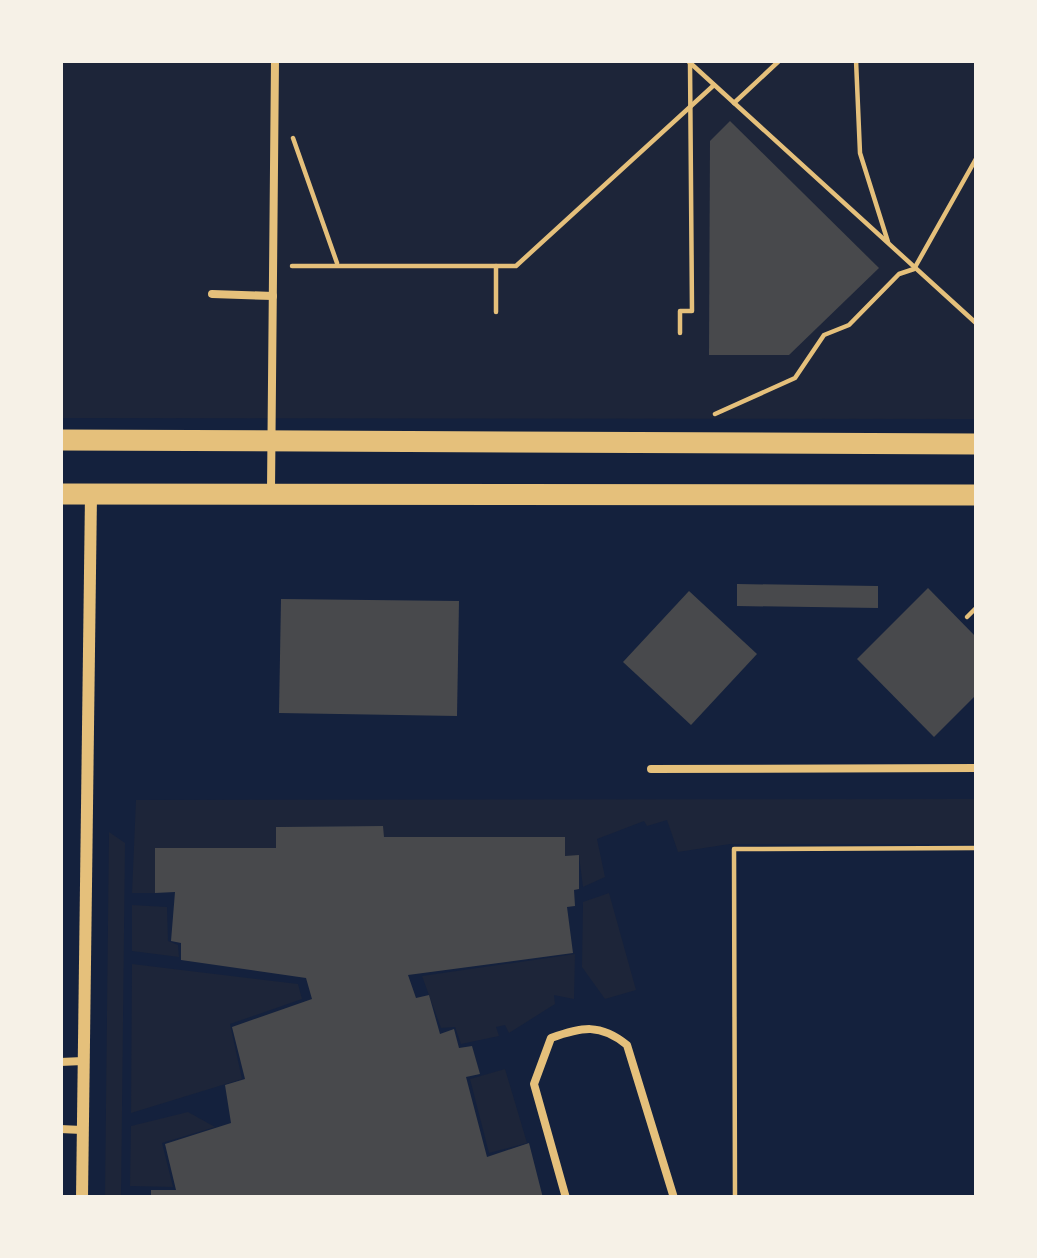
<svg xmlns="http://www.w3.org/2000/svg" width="1037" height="1258" font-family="Ubuntu,sans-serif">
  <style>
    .green { fill: #1d2539 }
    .building { fill: #48494c }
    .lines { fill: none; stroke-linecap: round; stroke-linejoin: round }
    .path { stroke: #e5c07b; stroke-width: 4.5 }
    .service { stroke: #e5c07b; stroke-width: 8 }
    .minor { stroke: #e5c07b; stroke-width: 12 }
    .secondary { stroke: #e5c07b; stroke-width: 21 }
  </style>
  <rect width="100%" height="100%" fill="#14213d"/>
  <!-- green -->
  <g class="green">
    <polygon points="60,60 977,60 977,419 60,418"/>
    <polygon points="977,799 977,844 730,844 678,852 667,820 647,826 644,821 597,839 605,877 583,887 579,856 565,856 565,837 384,837 382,826 276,827 276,848 156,848 155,893 132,893 136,800"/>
    <polygon points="109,832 125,843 121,1198 105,1198"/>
    <polygon points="609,893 636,990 605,999 582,967 583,902"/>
    <polygon points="132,905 167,907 168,941 178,945 179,957 132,951"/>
    <polygon points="575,954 574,999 554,995 555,1004 509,1033 505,1025 496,1027 499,1036 461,1044 455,1027 441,1028 422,976"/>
    <polygon points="132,964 298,984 302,999 230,1024 242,1079 131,1113"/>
    <polygon points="505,1069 527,1143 489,1153 470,1079"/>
    <polygon points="188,1112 215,1127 162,1143 173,1187 130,1186 131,1126"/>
  </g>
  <!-- building -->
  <g class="building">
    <polygon points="730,121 879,268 789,355 709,355 710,141"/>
    <polygon points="737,584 878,586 878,608 737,606"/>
    <polygon points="928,588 977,638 977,694 934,737 857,659"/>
    <polygon points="689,591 757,654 691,725 623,662"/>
    <polygon points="281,599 459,601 457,716 279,713"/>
    <polygon points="383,826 384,837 565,837 565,856 579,855 579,889 574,890 575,906 567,907 573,953 408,975 416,998 429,995 440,1034 454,1029 459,1048 472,1046 480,1074 466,1077 487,1157 529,1143 543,1198 151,1198 151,1190 176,1190 165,1144 231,1123 225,1085 245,1079 232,1027 312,999 306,978 181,960 181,943 171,941 175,892 155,893 155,848 276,848 276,827"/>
  </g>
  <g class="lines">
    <!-- path -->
    <g class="path">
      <polyline points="687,60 977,324"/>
      <polyline points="856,60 860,153 888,242"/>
      <polyline points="734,103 780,60"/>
      <polyline points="293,138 337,263"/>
      <polyline points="292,266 516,266 714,85"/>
      <polyline points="496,312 496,266"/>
      <polyline points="680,333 680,311 692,311 690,62"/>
      <polyline points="715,414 795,378 824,335 849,325 899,274 914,269 977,157"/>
      <polyline points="967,617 977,607"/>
      <polyline points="735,1198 734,849 977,848"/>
    </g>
    <!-- service -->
    <g class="service">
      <polyline points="212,294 273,296"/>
      <polyline points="271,490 275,60"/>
      <polyline points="651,769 977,768"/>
      <polyline points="60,1062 83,1061"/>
      <polyline points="60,1129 82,1130"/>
      <path d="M566,1198l-32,-114 17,-46c31,-11 49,-15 76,7l47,153"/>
    </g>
    <!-- minor -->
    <polyline class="minor" points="82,1198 91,494"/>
    <!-- secondary -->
    <g class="secondary">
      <polyline points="60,440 977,444"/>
      <polyline points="60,494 977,495"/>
    </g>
  </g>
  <!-- border -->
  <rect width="1037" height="1258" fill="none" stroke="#f6f1e7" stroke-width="126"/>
</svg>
